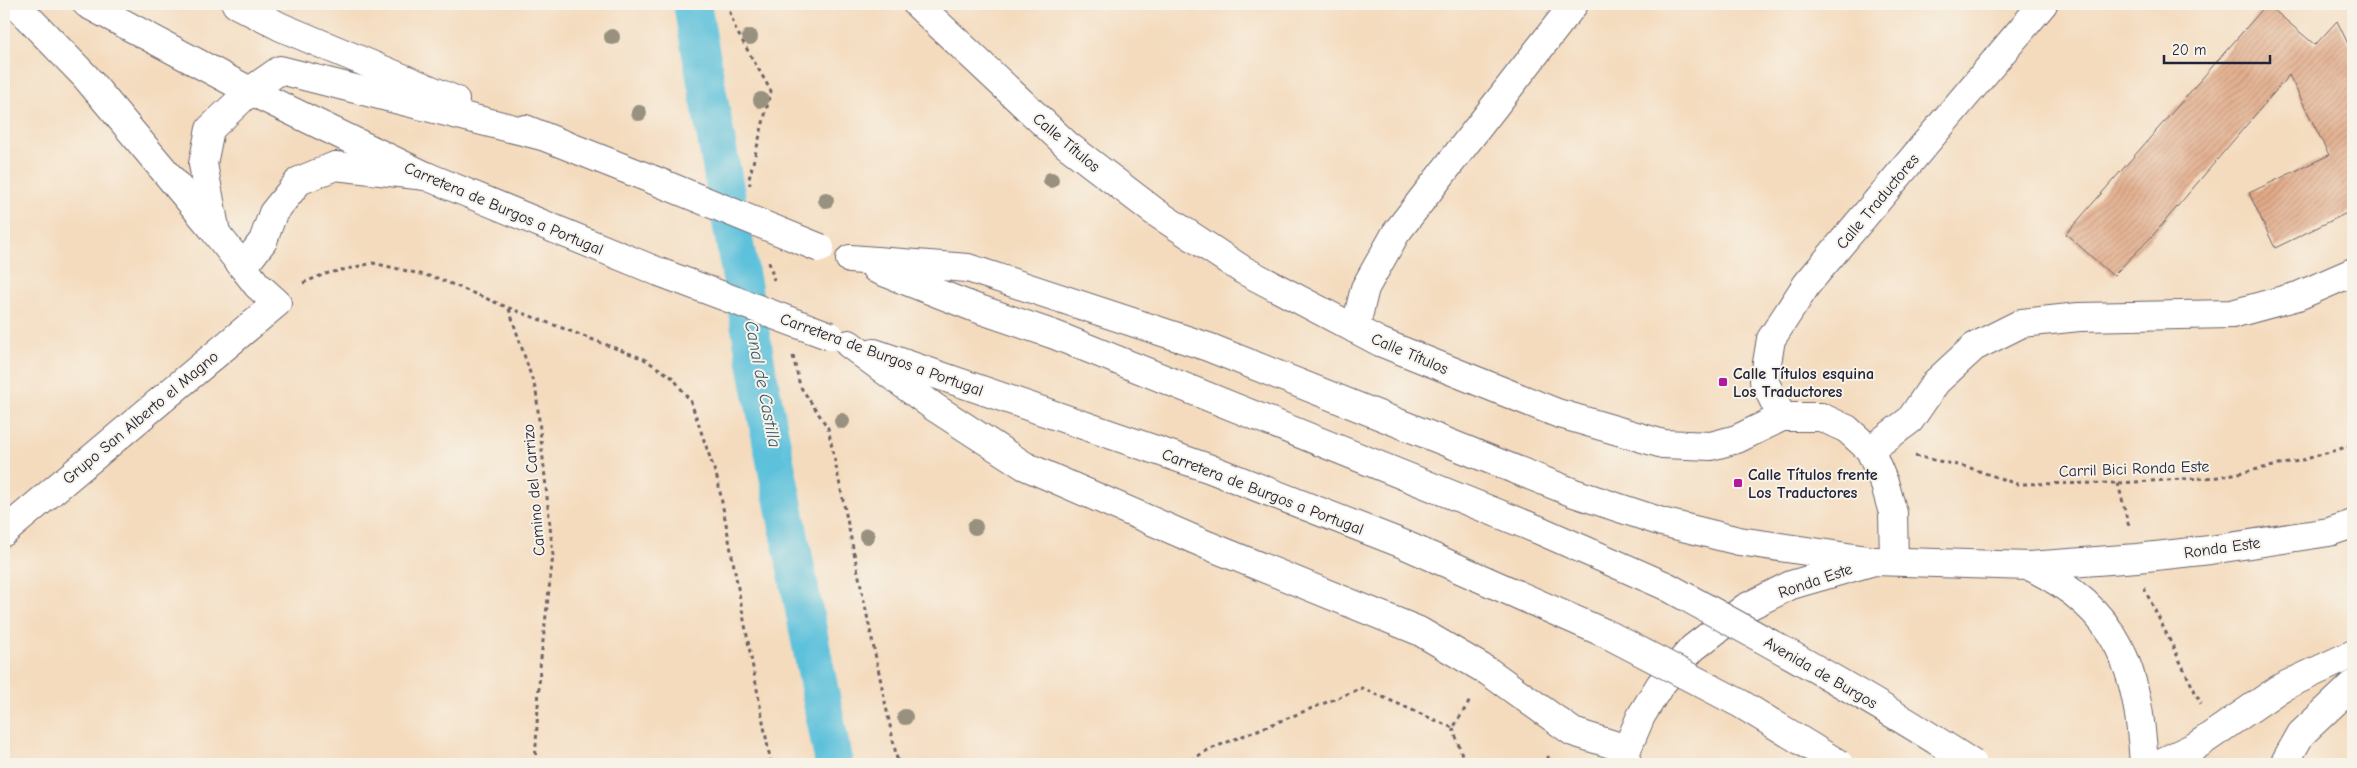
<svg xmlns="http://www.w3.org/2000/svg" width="2357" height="768" font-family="'Comic Neue',sans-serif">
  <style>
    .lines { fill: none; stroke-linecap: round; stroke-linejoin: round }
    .canal { stroke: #5dc1db; stroke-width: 38 }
    .building { fill: url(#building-hatch) }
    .minor-casing { stroke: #6c6369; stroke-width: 30 }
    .highway-casing { stroke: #6c6369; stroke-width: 30 }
    .path { stroke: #6c6369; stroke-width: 3; stroke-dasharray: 4 4; stroke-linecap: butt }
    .minor { stroke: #fff; stroke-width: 28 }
    .highway { stroke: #fff; stroke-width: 28 }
    .highway-bridge-casing { stroke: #6c6369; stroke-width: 30; stroke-linecap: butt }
    .highway-bridge { stroke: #fff; stroke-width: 28 }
    .tree { fill: #98917f }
    .poi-dot { fill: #b5179e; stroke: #f7f3e8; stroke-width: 2 }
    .labels { text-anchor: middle; stroke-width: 4; stroke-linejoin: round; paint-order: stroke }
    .street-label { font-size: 16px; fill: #22223b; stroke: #f7f3e8 }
    .poi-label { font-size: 16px; font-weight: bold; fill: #22223b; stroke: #f7f3e8; text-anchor: start }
    .water-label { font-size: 18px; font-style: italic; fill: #375a73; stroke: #f7f3e8 }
  </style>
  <defs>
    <pattern id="building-hatch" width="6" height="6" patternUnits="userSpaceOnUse" patternTransform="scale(1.25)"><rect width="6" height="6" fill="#e2aa87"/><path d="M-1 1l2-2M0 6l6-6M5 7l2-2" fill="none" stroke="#b78a70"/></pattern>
  </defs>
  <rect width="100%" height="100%" fill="#f7f3e8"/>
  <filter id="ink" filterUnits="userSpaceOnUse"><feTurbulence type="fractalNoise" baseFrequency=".02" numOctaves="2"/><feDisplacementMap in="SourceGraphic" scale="10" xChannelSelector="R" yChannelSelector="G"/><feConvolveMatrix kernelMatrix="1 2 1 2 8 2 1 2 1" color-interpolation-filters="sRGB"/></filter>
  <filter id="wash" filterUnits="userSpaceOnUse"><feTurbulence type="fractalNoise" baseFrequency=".0096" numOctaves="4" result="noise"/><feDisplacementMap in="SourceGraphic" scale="20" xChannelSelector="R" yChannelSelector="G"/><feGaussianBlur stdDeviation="1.12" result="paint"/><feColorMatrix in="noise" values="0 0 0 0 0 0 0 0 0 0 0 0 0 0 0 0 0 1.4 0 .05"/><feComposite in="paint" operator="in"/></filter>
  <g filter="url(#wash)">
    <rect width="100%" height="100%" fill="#f4dbbe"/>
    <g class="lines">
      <!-- canal -->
      <polyline class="canal" points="692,4 758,373 834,764"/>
    </g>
    <g id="blocks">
      <!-- building -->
      <polygon class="building" points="2267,4 2315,45 2337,21 2353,54 2353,210 2275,248 2249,193 2329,155 2289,75 2154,234 2113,276 2066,234"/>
    </g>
  </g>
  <g filter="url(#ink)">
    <use href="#blocks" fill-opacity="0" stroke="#6c6369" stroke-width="1"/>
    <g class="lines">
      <!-- minor casing -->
      <g class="minor-casing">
        <g id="minor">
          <polyline points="917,4 1067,145 1155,212 1243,270 1380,342 1557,413 1663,444 1711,446 1737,439 1782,417 1821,417 1847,429 1870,450 1885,485 1893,513 1894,561"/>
          <polyline points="1355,329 1365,288 1396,233 1574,4"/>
          <polyline points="1782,417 1764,381 1771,339 1807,284 2043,4"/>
          <polyline points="1870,450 1910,420 1936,382 1974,347 2022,323 2079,317 2232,314 2298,296 2353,272"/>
          <polyline points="4,532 277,303 257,285 243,267"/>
        </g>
      </g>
      <!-- highway casing -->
      <g class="highway-casing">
        <g id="highway">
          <polyline points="15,4 85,76 214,230"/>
          <polyline points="87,4 250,91 426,176 659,272"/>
          <polyline points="236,4 281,27 455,100"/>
          <polyline points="525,129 651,179"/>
          <polyline points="426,176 335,166 299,181 273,213 263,241 243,267 216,233 203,164 210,129 250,91 280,70 542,136"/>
          <polyline points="850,259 968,268 1208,347 1574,493 1662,522 1739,541 1874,561"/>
          <polyline points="876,269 973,307 1055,335 1539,530 1666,586"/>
          <polyline points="849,344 934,407 1025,466 1207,545 1419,631 1489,672 1573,732 1627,749"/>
          <polyline points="874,353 1208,468 1403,544 1609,635"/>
          <path d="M2029,566c91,44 109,103 115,198"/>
          <polyline points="1625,764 1627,749 1641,716 1660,685 1693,648 1745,608 1791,585 1874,561 2029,566 2137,558 2210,550 2329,532 2353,524"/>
          <polyline points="2158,764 2196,746 2282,687 2353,654"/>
          <polyline points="2284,764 2301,734 2353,685"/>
        </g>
      </g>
      <!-- path -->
      <g class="path">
        <polyline points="727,4 736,30 771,91 749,179 750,185"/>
        <polyline points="769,262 774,280"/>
        <polyline points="303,283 325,274 373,263 437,278 509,308 644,359 673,378 691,402 718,481 771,764"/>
        <polyline points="509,309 536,391 553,555 540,667 535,764"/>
        <polyline points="793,356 800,386 828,428 898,764"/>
        <polyline points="1915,456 1967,467 2017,484 2118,483 2218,477 2299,461 2353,445"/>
        <polyline points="2118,483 2129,527"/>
        <polyline points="2144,588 2201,704"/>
        <polyline points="1453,728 1465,764"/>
        <polyline points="1184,764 1208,750 1362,688 1453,728 1471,699"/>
        <polyline points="1540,764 1551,755"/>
      </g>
      <!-- minor -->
      <use href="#minor" class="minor"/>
      <!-- highway -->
      <use href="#highway" class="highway"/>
      <!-- highway-bridge casing -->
      <g class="highway-bridge-casing">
        <g id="highway-bridge">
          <polyline points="651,179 820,248"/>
          <polyline points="659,272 830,336"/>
          <path d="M1666,586c104,57 208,113 307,178"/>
          <polyline points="1609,635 1741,704 1839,764"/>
        </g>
      </g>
      <!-- highway-bridge -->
      <use href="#highway-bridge" class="highway-bridge"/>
    </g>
    <!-- trees -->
    <g class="tree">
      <circle cx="612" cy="37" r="8"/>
      <circle cx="750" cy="37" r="8"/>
      <circle cx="761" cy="100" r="8"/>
      <circle cx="639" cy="113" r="8"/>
      <circle cx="1051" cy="180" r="8"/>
      <circle cx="826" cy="200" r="8"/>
      <circle cx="842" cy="421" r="8"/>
      <circle cx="975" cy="527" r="8"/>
      <circle cx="867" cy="536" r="8"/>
      <circle cx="905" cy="717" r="8"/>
    </g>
  </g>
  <!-- markers -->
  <g class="poi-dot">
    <rect x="1718" y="377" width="10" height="10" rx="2.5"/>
    <rect x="1733" y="478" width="10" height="10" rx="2.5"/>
  </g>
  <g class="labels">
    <!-- street labels -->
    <g class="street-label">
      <text transform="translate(1067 142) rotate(40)" y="6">Calle Títulos</text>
      <text transform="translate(1877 201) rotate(-50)" y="6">Calle Traductores</text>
      <text transform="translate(504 208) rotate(23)" y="6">Carretera de Burgos a Portugal</text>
      <text transform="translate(1410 353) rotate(23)" y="6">Calle Títulos</text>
      <text transform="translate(882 354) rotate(20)" y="6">Carretera de Burgos a Portugal</text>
      <text transform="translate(140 417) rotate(-40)" y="6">Grupo San Alberto el Magno</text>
      <text transform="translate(2134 468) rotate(-2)" y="6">Carril Bici Ronda Este</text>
      <text transform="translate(533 490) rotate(-95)" y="6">Camino del Carrizo</text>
      <text transform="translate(1263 491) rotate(21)" y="6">Carretera de Burgos a Portugal</text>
      <text transform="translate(2222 547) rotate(-8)" y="6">Ronda Este</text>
      <text transform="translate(1815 580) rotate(-19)" y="6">Ronda Este</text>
      <text transform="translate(1821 672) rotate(30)" y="6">Avenida de Burgos</text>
    </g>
    <!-- poi labels -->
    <g class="poi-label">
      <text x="1733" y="379">Calle Títulos esquina<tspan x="1733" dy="18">Los Traductores</tspan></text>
      <text x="1748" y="480">Calle Títulos frente<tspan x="1748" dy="18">Los Traductores</tspan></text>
    </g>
    <!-- water labels -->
    <g class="water-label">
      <text transform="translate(763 384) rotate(79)" y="6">Canal de Castilla</text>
    </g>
  </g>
  <!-- margin -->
  <rect width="2357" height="768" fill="none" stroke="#f7f3e8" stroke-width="20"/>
  <!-- scale -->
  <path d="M2164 55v8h106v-8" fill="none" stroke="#22223b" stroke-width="2.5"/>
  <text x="2172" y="55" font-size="15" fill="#22223b" stroke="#f7f3e8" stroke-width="4" paint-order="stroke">20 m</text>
</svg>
